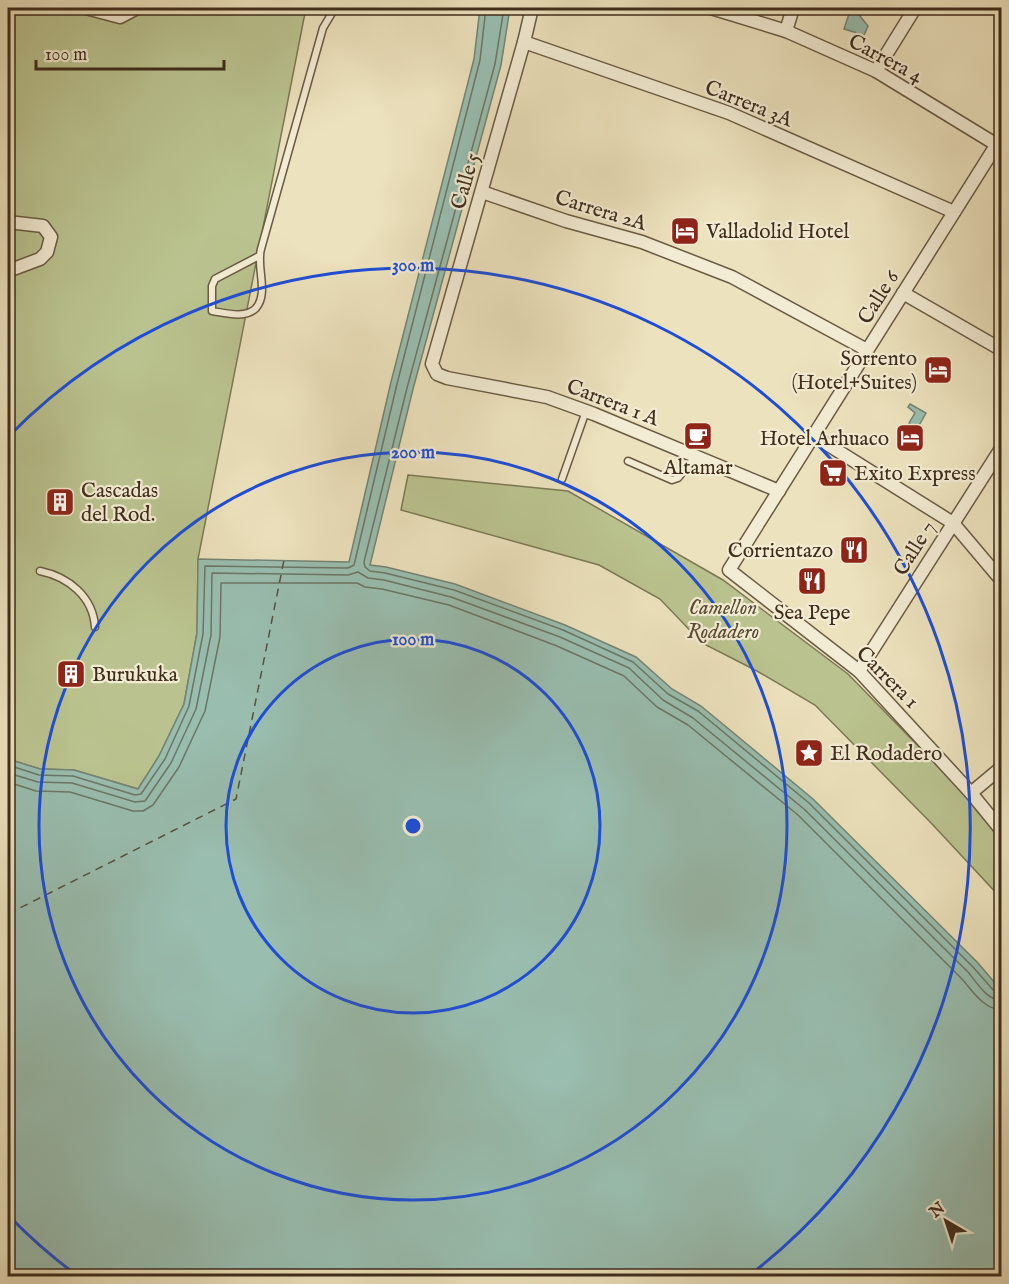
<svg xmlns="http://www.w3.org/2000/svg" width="1009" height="1284" font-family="'IM FELL English',serif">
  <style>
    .green { fill: #bac38f; stroke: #7c7856; stroke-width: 1.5 }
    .water { fill: #99beb0; stroke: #758475; stroke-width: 1.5 }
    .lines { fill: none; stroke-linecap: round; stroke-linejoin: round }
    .shore { stroke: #6c7666; stroke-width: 1.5 }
    .ferry { stroke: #565141; stroke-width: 1.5; stroke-dasharray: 8 6; stroke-linecap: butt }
    .lane-casing { stroke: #6a5a44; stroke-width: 9 }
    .street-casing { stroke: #6a5a44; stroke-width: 15 }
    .lane { stroke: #f3ecd4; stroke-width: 6 }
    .street { stroke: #f3ecd4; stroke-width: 12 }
    .ring { fill: none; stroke: #1d4ed8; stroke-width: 3 }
    .labels { text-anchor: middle; stroke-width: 4.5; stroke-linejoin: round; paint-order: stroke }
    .street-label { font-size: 21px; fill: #3f2d1c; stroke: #f3ecd4 }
    .poi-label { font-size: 21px; fill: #3f2d1c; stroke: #f3ecd4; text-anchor: start }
    .park-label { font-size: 21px; font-style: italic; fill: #584b33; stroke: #f3ecd4 }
    .centre { fill: #1d4ed8; stroke: #f3ecd4; stroke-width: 3 }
    .ring-label { font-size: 18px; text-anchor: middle; font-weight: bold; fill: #1d4ed8; stroke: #f3ecd4; stroke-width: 4.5; stroke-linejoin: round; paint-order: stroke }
  </style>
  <rect width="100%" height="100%" fill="#ece2bd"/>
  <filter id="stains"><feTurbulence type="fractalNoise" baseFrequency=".00333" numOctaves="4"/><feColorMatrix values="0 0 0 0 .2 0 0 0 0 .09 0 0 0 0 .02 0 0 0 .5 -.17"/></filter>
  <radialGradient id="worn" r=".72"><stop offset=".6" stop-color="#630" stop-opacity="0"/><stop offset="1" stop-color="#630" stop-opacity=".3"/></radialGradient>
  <!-- green -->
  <g class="green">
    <polygon points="8,8 306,8 198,559 197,633 184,704 159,756 138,789 74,770 40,769 8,759"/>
    <polygon points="408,475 568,491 723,580 848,674 966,795 1001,839 1001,898 933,825 815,705 757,671 702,643 660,599 599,565 401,510"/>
  </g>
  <!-- water -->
  <g class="water">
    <polygon points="480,8 510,8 501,65 413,389 370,565 386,567 455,584 565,625 636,657 672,689 701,706 813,799 978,963 1001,990 1001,1276 8,1276 8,759 40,769 74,770 138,789 159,756 184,704 197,633 198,559 349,562 391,382 474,59"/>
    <polygon points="851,8 862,8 860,16 868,26 864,35 844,29"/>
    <polygon points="910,404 926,413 917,429 909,423 915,413 908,407"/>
  </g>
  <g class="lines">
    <!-- shore -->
    <g class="shore">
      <polyline points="504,8 495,64 407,388 364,562 365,567 370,571 385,573 454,590 563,630 633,662 668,694 698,711 809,803 973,967 995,992 1002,994"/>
      <polyline points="8,765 39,775 73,776 135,795 141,794 165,759 189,706 203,634 205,566 348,568 354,565 397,384 480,60 486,8"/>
      <path d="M8,773l30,9 34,1 63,19 10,-1 26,-38 25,-54 15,-74 1,-62 136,2 10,-3 10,6 16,2 67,17 109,40 69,31 34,32 30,18 111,91 164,163c9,11 19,28 34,29"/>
      <path d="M8,782l28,9 34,1 63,19h10l10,-6 26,-38 26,-56 15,-74 1,-54h136l8,4 17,2 67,16 108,41 67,30 33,31 31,18 110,90 163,163c12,13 22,31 41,32"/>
    </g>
    <!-- ferry -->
    <polyline class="ferry" points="8,914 236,799 284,560"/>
    <!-- lane casing -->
    <g class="lane-casing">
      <g id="lane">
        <path d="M259,256l-44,23 -3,7v25c13,2 34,8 44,-3 13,-15 0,-41 5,-59 21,-74 42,-148 62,-221l12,-20"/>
        <polyline points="628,461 672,480 678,478 696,456"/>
        <polyline points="562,479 586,411"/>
        <path d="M40,571c29,6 53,26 55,56"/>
      </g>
    </g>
    <!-- street casing -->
    <g class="street-casing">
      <g id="street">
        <polyline points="86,8 120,17 137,8"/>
        <polyline points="532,8 524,42 432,364 437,374 447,378 547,397 594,414 779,491"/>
        <polyline points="711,8 786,31 876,71 1002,148"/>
        <polyline points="786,31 793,8"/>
        <polyline points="524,42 729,113 954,212"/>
        <polyline points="876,71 915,8"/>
        <polyline points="1002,136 729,570 859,671 971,793 1002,831"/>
        <polyline points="482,192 566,221 642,242 732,277 867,350"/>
        <polyline points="8,222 43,226 51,237 47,252 40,259 8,271"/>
        <polyline points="903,293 1002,350"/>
        <polyline points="814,436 953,523 1002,581"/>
        <polyline points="859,671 1002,447"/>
        <polyline points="971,793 1002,767"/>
      </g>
    </g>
    <!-- lane -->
    <use href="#lane" class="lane"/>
    <!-- street -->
    <use href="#street" class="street"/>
  </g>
  <!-- distance rings -->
  <g class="ring">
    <circle cx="413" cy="826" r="187"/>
    <circle cx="413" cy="826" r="374"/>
    <path d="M75 1274A561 561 0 0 1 9 1216M9 436A561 561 0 1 1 751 1274"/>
  </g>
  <!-- icons -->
  <defs>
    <g id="hotel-square" transform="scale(1.5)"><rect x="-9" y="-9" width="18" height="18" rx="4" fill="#8f2418" stroke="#f3ecd4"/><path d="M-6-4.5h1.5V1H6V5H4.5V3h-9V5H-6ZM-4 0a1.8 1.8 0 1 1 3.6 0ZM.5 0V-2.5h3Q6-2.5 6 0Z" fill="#fff"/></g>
    <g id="cafe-square" transform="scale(1.5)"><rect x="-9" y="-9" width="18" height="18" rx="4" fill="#8f2418" stroke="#f3ecd4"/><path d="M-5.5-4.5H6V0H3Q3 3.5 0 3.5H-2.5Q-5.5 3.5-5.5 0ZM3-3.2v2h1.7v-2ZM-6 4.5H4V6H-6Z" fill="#fff"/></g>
    <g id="supermarket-square" transform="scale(1.5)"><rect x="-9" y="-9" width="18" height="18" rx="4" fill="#8f2418" stroke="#f3ecd4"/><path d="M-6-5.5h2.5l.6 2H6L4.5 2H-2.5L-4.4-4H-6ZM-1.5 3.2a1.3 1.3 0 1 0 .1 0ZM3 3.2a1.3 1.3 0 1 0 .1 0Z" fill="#fff"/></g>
    <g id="building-square" transform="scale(1.5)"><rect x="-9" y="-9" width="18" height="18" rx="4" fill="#8f2418" stroke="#f3ecd4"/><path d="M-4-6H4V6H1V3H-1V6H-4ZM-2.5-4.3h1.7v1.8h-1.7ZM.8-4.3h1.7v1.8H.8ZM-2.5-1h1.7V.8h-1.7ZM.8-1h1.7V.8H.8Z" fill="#fff"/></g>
    <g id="restaurant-square" transform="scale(1.5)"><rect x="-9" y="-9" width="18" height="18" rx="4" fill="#8f2418" stroke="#f3ecd4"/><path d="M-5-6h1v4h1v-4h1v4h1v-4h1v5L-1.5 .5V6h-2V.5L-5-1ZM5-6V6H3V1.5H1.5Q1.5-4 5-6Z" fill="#fff"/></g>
    <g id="sight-square" transform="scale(1.5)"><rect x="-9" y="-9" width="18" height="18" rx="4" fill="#8f2418" stroke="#f3ecd4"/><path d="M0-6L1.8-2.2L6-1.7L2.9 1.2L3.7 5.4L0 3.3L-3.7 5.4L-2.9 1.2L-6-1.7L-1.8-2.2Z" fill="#fff"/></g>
  </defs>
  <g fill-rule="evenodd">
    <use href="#hotel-square" x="685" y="231"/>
    <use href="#hotel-square" x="938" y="370"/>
    <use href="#cafe-square" x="698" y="436"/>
    <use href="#hotel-square" x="910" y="438"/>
    <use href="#supermarket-square" x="833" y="473"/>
    <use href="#building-square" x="60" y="502"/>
    <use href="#restaurant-square" x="854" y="550"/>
    <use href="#restaurant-square" x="812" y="581"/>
    <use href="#building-square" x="71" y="674"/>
    <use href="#sight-square" x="809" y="753"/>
  </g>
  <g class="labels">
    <!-- street labels -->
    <g class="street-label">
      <text transform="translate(886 58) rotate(28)" y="7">Carrera 4</text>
      <text transform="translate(749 103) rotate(22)" y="7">Carrera 3A</text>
      <text transform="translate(465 181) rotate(-74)" y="7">Calle 5</text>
      <text transform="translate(601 210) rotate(17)" y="7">Carrera 2A</text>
      <text transform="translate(878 297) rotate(-58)" y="7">Calle 6</text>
      <text transform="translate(613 402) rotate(21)" y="7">Carrera 1 A</text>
      <text transform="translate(914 548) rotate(-58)" y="7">Calle 7</text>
      <text transform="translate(888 677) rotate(45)" y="7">Carrera 1</text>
    </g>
    <!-- poi labels -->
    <g class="poi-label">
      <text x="706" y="238">Valladolid Hotel</text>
      <text x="917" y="365" text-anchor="end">Sorrento<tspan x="917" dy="24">(Hotel+Suites)</tspan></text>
      <text x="889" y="445" text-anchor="end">Hotel Arhuaco</text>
      <text x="698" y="474" text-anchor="middle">Altamar</text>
      <text x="854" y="480">Exito Express</text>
      <text x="81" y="497">Cascadas<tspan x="81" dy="24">del Rod.</tspan></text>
      <text x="833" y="557" text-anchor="end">Corrientazo</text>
      <text x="812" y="619" text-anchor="middle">Sea Pepe</text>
      <text x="92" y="681">Burukuka</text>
      <text x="830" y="760">El Rodadero</text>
    </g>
    <!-- park labels -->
    <g class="park-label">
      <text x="723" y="614">Camellon<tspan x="723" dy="24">Rodadero</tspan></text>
    </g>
  </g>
  <circle cx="413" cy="826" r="9" class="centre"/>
  <g class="ring-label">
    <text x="413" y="271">300 m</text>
    <text x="413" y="458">200 m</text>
    <text x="413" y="645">100 m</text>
  </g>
  <!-- margin -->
  <rect width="1009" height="1284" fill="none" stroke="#ece2bd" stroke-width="30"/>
  <rect x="9" y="9" width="991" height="1266" fill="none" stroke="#3f2d1c" stroke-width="3"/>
  <rect x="15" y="15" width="979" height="1254" fill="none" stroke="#3f2d1c" stroke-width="1.5"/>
  <!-- north arrow -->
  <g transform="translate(946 1221) rotate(321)" stroke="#f3ecd4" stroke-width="4.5" paint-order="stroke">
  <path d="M0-4.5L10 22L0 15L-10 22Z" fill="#3f2d1c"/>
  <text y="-9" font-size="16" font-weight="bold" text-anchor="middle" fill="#3f2d1c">N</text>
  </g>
  <!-- scale -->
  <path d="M36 60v9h188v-9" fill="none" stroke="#3f2d1c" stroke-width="3"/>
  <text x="45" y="60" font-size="18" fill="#3f2d1c" stroke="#f3ecd4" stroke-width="4.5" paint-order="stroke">100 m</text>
  <rect width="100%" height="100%" filter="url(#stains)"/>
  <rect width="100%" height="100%" fill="url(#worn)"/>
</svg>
